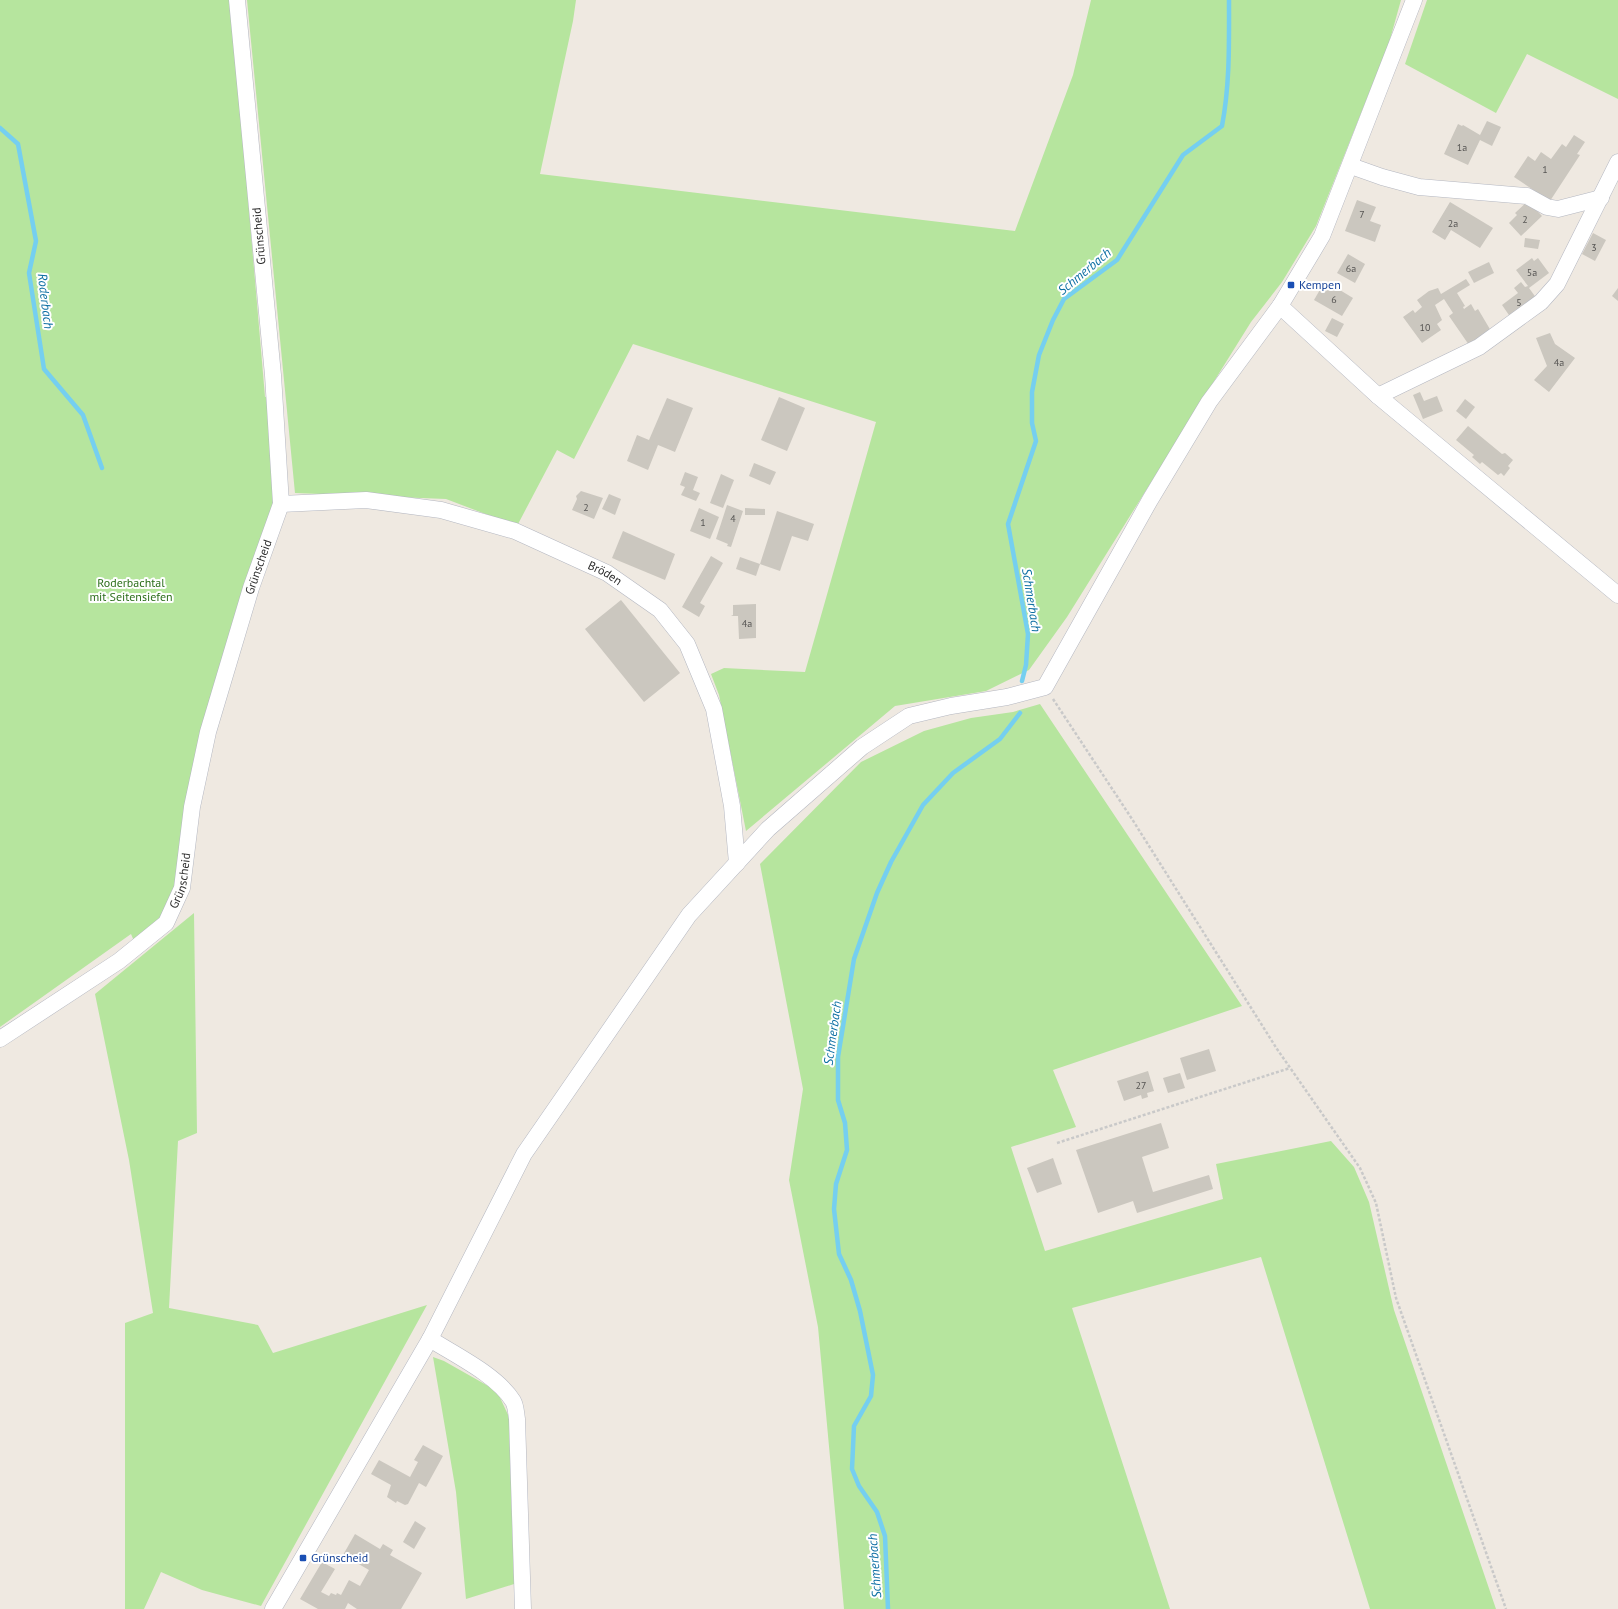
<svg xmlns="http://www.w3.org/2000/svg" width="1618" height="1609" font-family="'PT Sans',sans-serif">
  <style>
    .green { fill: #b6e59e }
    .lines { fill: none; stroke-linecap: round; stroke-linejoin: round }
    .stream { stroke: #75cff0; stroke-width: 4.5 }
    .building { fill: #cbc7bf }
    .minor-casing { stroke: #b4b7c1; stroke-width: 17 }
    .path { stroke: #c9c9c9; stroke-width: 2.5; stroke-dasharray: 3 2; stroke-linecap: butt }
    .minor { stroke: #fff; stroke-width: 16 }
    .transit-dot { fill: #1a4fb4; stroke: #fff; stroke-width: 1.5 }
    .labels { text-anchor: middle; stroke-width: 4; stroke-linejoin: round; paint-order: stroke }
    .number-label { font-size: 10px; fill: #555452 }
    .street-label { font-size: 12px; fill: #2e2e2e; stroke: #fff }
    .transit-label { font-size: 12px; fill: #164399; stroke: #fff; text-anchor: start }
    .park-label { font-size: 12px; fill: #2c6e1b; stroke: #fff }
    .water-label { font-size: 13px; font-style: italic; fill: #0d6fa3; stroke: #fff }
  </style>
  <rect width="100%" height="100%" fill="#efe9e1"/>
  <!-- green -->
  <g class="green">
    <polygon points="0,0 231,0 265,397 272,395 279,500 217,691 184,864 164,915 134,941 131,934 0,1027"/>
    <polygon points="247,0 576,0 573,21 540,174 1015,231 1073,75 1091,0 1401,0 1389,43 1316,226 1282,282 1251,322 1067,617 1029,670 986,691 895,706 746,831 719,695 711,674 724,668 805,672 876,422 633,344 574,459 557,450 517,526 446,499 295,493"/>
    <polygon points="1427,0 1618,0 1618,99 1527,54 1496,113 1405,64"/>
    <polygon points="1040,704 1242,1006 1053,1070 1076,1127 1011,1147 1045,1251 1223,1199 1216,1164 1331,1141 1354,1167 1369,1202 1394,1310 1496,1609 1370,1609 1261,1257 1072,1308 1170,1609 844,1609 818,1327 789,1180 803,1089 760,864 861,762 924,731 971,718 1013,712"/>
    <polygon points="194,913 197,1133 178,1141 169,1308 258,1325 273,1353 427,1305 261,1606 202,1590 161,1572 144,1609 125,1609 125,1323 153,1313 129,1160 95,994"/>
    <polygon points="433,1357 444,1361 497,1391 509,1417 514,1584 466,1599 456,1492"/>
  </g>
  <g class="lines">
    <!-- stream -->
    <g class="stream">
      <polyline points="0,128 18,144 36,241 29,273 44,369 83,415 102,468"/>
      <path d="M1022,681l4,-16 2,-31 -20,-110 28,-83 -4,-18v-31l7,-37 14,-35 11,-21 53,-39 66,-105 39,-29c8,-42 7,-83 7,-126"/>
      <polyline points="888,1609 885,1536 877,1512 859,1486 852,1469 854,1426 871,1396 873,1375 860,1311 851,1280 839,1254 834,1209 836,1184 847,1150 845,1123 838,1100 838,1057 854,959 877,893 891,862 923,805 953,773 1000,739 1020,713"/>
    </g>
  </g>
  <!-- building -->
  <g class="building">
    <polygon points="1487,121 1501,127 1492,146 1480,140 1468,165 1444,154 1458,124 1462,126 1463,125 1480,135"/>
    <polygon points="1574,135 1585,142 1577,154 1580,155 1550,201 1514,177 1528,156 1535,161 1541,152 1551,159 1562,144 1566,147"/>
    <polygon points="1357,200 1376,207 1370,221 1381,225 1375,242 1345,231"/>
    <polygon points="1528,201 1542,216 1521,236 1509,223 1517,215 1515,213"/>
    <polygon points="1450,202 1493,228 1480,248 1451,230 1445,240 1432,232"/>
    <polygon points="1593,233 1606,240 1595,261 1582,254"/>
    <polygon points="1525,238 1540,240 1538,249 1524,247"/>
    <polygon points="1348,254 1365,264 1355,283 1337,273"/>
    <polygon points="1532,258 1534,261 1538,258 1549,273 1529,288 1537,299 1511,318 1502,305 1518,293 1514,288 1521,282 1525,287 1528,286 1516,270"/>
    <polygon points="1489,262 1494,273 1474,283 1468,272"/>
    <polygon points="1466,279 1470,285 1457,293 1465,306 1463,307 1464,309 1471,304 1475,311 1478,309 1491,331 1469,345 1449,316 1453,313 1444,299 1435,305 1442,320 1437,324 1441,330 1422,343 1403,317 1413,310 1415,313 1422,307 1417,300 1429,291 1438,288 1441,294"/>
    <polygon points="1325,281 1353,298 1342,316 1314,300"/>
    <polygon points="1618,288 1618,301 1612,296"/>
    <polygon points="1332,318 1344,324 1337,337 1325,331"/>
    <polygon points="1550,333 1555,344 1575,358 1549,392 1534,380 1547,366 1536,338"/>
    <polygon points="1420,392 1424,401 1437,396 1443,411 1423,419 1413,395"/>
    <polygon points="779,397 805,408 787,451 761,440"/>
    <polygon points="667,398 693,408 675,452 658,445 648,470 627,461 637,435 649,440"/>
    <polygon points="1465,399 1475,407 1466,419 1456,411"/>
    <polygon points="1468,426 1502,454 1505,453 1513,460 1508,466 1510,468 1504,476 1501,473 1498,475 1482,462 1480,464 1472,457 1474,455 1456,440"/>
    <polygon points="754,463 776,472 770,485 749,476"/>
    <polygon points="685,472 698,477 693,490 700,493 696,501 681,495 685,487 680,485"/>
    <polygon points="721,474 734,480 723,508 710,503"/>
    <polygon points="581,491 603,498 594,519 572,510 577,499 576,496"/>
    <polygon points="609,494 621,499 615,515 602,509"/>
    <polygon points="727,505 743,511 731,547 727,546 728,544 716,539"/>
    <polygon points="699,508 719,517 710,539 690,531"/>
    <polygon points="745,508 765,509 765,515 745,515"/>
    <polygon points="777,511 814,524 808,541 792,536 780,571 760,564"/>
    <polygon points="623,531 675,554 665,580 612,558"/>
    <polygon points="711,556 723,563 700,603 705,606 699,617 682,607"/>
    <polygon points="740,557 760,564 756,576 736,569"/>
    <polygon points="621,600 680,673 644,702 585,629"/>
    <polygon points="756,604 756,638 739,639 738,616 731,616 733,615 733,605"/>
    <polygon points="1209,1049 1216,1071 1187,1080 1180,1058"/>
    <polygon points="1148,1071 1154,1091 1147,1093 1148,1097 1142,1099 1141,1095 1124,1101 1117,1081"/>
    <polygon points="1180,1073 1185,1088 1168,1093 1163,1078"/>
    <polygon points="1161,1123 1169,1148 1142,1157 1153,1192 1209,1175 1213,1189 1137,1213 1133,1201 1098,1213 1076,1150"/>
    <polygon points="1053,1158 1062,1184 1037,1193 1027,1168"/>
    <polygon points="423,1445 443,1456 426,1487 419,1483 408,1504 405,1505 397,1501 396,1503 387,1497 391,1485 371,1474 379,1460 410,1477 418,1462 414,1460"/>
    <polygon points="415,1521 426,1528 414,1549 403,1542"/>
    <polygon points="355,1534 380,1549 383,1544 393,1550 390,1555 422,1573 401,1609 357,1609 348,1603 345,1609 318,1609 300,1599 322,1562 335,1569 321,1592 329,1596 331,1593 336,1595 337,1593 341,1595 349,1580 360,1586 369,1570 343,1555"/>
  </g>
  <g class="lines">
    <!-- minor casing -->
    <g class="minor-casing">
      <g id="minor">
        <polyline points="1351,166 1382,177 1419,187 1527,196 1547,207 1558,209 1601,198"/>
        <polyline points="1280,306 1378,396 1618,595"/>
        <polyline points="1378,396 1479,347 1541,302 1557,284 1618,162"/>
        <path id="s1" d="M281,504l85,-4 75,10 74,21 92,42 53,37 27,34 27,65 18,97 5,57"/>
        <path id="s2" d="M0,1039l119,-78 47,-38 16,-35 10,-81 16,-75 43,-144 30,-84 -8,-129 -36,-375"/>
        <path d="M430,1339c25,16 67,36 83,62 3,5 3,12 4,18l6,190"/>
        <polyline points="273,1609 430,1339 524,1154 689,915 768,829 862,747 909,716 951,706 1007,697 1045,687 1150,500 1209,402 1280,306 1322,236 1414,0"/>
      </g>
    </g>
    <!-- path -->
    <g class="path">
      <polyline points="1053,699 1132,819 1277,1049 1360,1168 1376,1203 1396,1298 1506,1609"/>
      <polyline points="1057,1143 1290,1068"/>
    </g>
    <!-- minor -->
    <use href="#minor" class="minor"/>
  </g>
  <!-- markers -->
  <g class="transit-dot">
    <rect x="1287" y="281" width="8" height="8" rx="2"/>
    <rect x="299" y="1554" width="8" height="8" rx="2"/>
  </g>
  <g class="labels">
    <!-- number labels -->
    <g class="number-label">
      <text x="1462" y="151">1a</text>
      <text x="1545" y="173">1</text>
      <text x="1362" y="218">7</text>
      <text x="1525" y="223">2</text>
      <text x="1453" y="227">2a</text>
      <text x="1594" y="251">3</text>
      <text x="1351" y="272">6a</text>
      <text x="1532" y="276">5a</text>
      <text x="1334" y="303">6</text>
      <text x="1519" y="306">5</text>
      <text x="1425" y="331">10</text>
      <text x="1559" y="366">4a</text>
      <text x="586" y="511">2</text>
      <text x="733" y="522">4</text>
      <text x="703" y="526">1</text>
      <text x="747" y="627">4a</text>
      <text x="1141" y="1089">27</text>
    </g>
    <!-- street labels -->
    <g class="street-label">
      <text transform="translate(259 236) rotate(-95)" y="4">Grünscheid</text>
      <text dy="4" stroke="none"><textPath href="#s2" startOffset="572">Grünscheid</textPath></text>
      <text dy="4" stroke="none"><textPath href="#s1" startOffset="337">Bröden</textPath></text>
      <text dy="4" stroke="none"><textPath href="#s2" startOffset="248">Grünscheid</textPath></text>
    </g>
    <!-- transit labels -->
    <g class="transit-label">
      <text x="1299" y="289">Kempen</text>
      <text x="311" y="1562">Grünscheid</text>
    </g>
    <!-- park labels -->
    <g class="park-label">
      <text x="131" y="587">Roderbachtal<tspan x="131" dy="14">mit Seitensiefen</tspan></text>
    </g>
    <!-- water labels -->
    <g class="water-label">
      <text transform="translate(1084 271) rotate(-40)" y="5">Schmerbach</text>
      <text transform="translate(46 301) rotate(83)" y="5">Roderbach</text>
      <text transform="translate(1032 600) rotate(81)" y="5">Schmerbach</text>
      <text transform="translate(832 1033) rotate(-82)" y="5">Schmerbach</text>
      <text transform="translate(874 1566) rotate(-94)" y="5">Schmerbach</text>
    </g>
  </g>
</svg>
